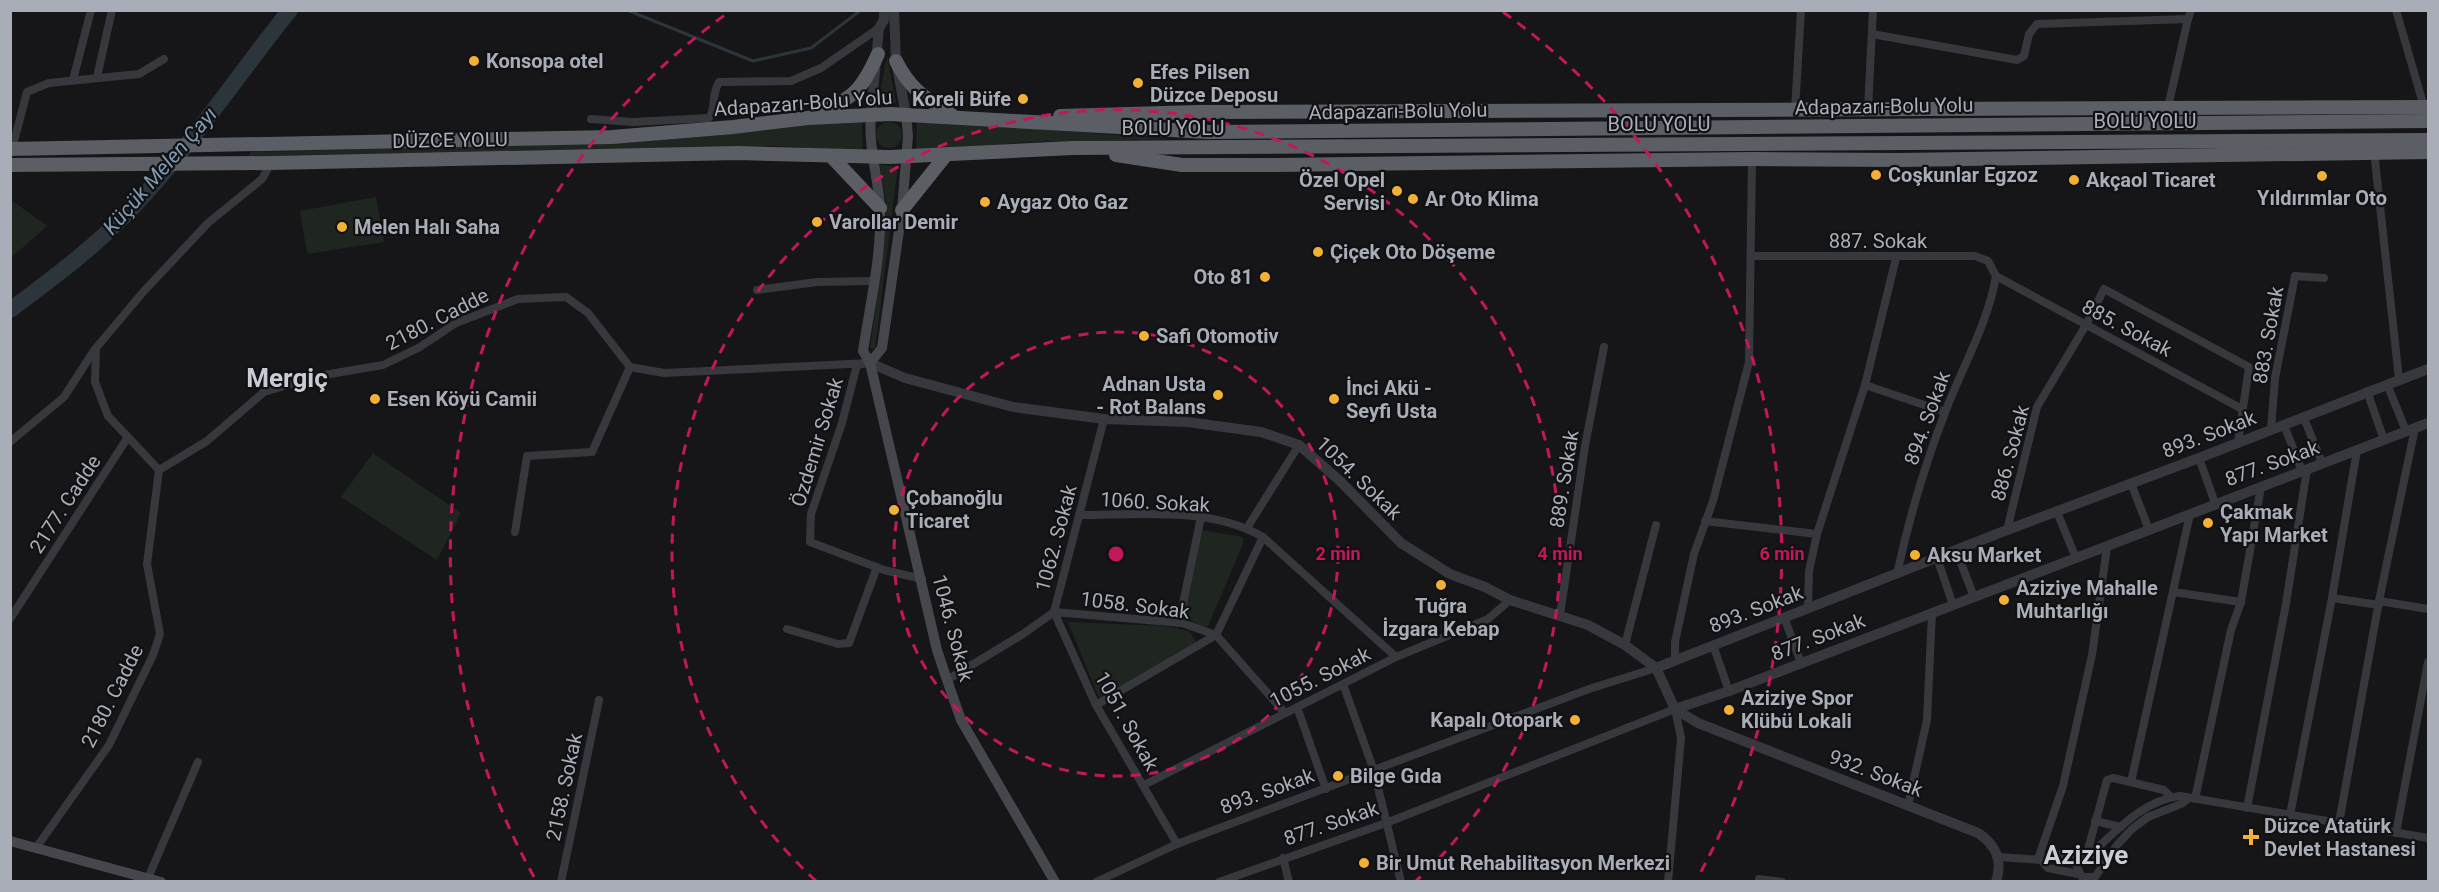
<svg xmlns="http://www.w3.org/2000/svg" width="2439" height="892" font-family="Roboto,sans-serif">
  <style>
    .green { fill: #1e261f }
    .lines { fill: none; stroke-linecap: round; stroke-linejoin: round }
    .stream { stroke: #2c353c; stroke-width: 3 }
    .river { stroke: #2c353c; stroke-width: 16 }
    .minor { stroke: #37383d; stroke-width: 8 }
    .tertiary { stroke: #37383d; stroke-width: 10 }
    .secondary { stroke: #45474d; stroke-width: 10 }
    .trunk { stroke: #5b5e65; stroke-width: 14 }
    .ring { fill: none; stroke: #c2185b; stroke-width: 3; stroke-dasharray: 10 8 }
    .poi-dot { fill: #f2b134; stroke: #111113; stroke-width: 2 }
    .labels { text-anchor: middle; stroke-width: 4.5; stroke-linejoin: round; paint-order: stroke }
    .poi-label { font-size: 20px; font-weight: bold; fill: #a8adb8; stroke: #111113; text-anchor: start }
    .street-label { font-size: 20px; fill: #a8adb8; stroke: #111113 }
    .water-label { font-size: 21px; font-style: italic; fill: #7f9bb3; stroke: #111113 }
    .district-label { font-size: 26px; font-weight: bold; fill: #c9ccd4; stroke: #111113 }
    .centre { fill: #c2185b; stroke: #111113; stroke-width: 3 }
    .ring-label { font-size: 18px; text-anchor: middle; font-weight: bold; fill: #c2185b; stroke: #111113; stroke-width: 4.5; stroke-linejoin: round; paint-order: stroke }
  </style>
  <rect width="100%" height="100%" fill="#161618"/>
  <!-- green -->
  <g class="green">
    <polygon points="887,55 896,103 878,103"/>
    <polygon points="862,120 863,151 771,146 249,156 250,152 625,142"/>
    <polygon points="917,120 1172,139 1028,142 916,152"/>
    <circle cx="889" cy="135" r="13"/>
    <polygon points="880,165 898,166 875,349 870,348 884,248 886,204"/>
    <polygon points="376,197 384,242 307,254 300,211"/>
    <polygon points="11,200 47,226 11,258 10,258"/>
    <polygon points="373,453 461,513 437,560 341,497"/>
    <polygon points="1202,530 1243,537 1243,544 1208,626 1202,627 1182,615"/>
    <polygon points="1068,622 1165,626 1189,631 1197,643 1099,698"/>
  </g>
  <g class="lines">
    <!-- stream -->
    <polyline class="stream" points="627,10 753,61 811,48 861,10"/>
    <!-- river -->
    <path class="river" d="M10,310c43,-32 85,-63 123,-103 58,-61 104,-131 157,-197"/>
    <!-- minor -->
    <g class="minor">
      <polyline points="2396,10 2424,107"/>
      <polyline points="1872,34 2017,60 2024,56 2029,34 2037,24 2188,19"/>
      <polyline points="97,77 112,10"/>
      <polyline points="73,80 91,10"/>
      <polyline points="2168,107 2188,19 2191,10"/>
      <polyline points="1868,109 1873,10"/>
      <polyline points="1795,110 1801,10"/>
      <path d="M591,119l42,3 76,-4c8,-11 1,-20 10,-36l72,-1 30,-13 58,-40"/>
      <polyline points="12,149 27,92 49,83 139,74 164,59"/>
      <polyline points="2374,151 2399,379"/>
      <polyline points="1751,256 1975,256 1988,261 1996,276"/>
      <polyline points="1996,276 2242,409"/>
      <polyline points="757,290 817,282 873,281"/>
      <polyline points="863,364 857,365 842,423 811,514 810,542 884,570 922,579"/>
      <polyline points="2387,384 2406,431"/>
      <polyline points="1865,385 1945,412"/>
      <polyline points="2367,391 2384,440"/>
      <polyline points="2304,418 2322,463"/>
      <polyline points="2284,425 2302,471"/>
      <polyline points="2271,429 2275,378 2295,276 2324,278"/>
      <polyline points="10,442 64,397 95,349"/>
      <polyline points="2199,458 2215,503"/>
      <polyline points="159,470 207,441 264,392 318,376 383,365 420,347 456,323 518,299 566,297 588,313 630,367 664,373 870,363"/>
      <polyline points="2131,483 2149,530"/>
      <polyline points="2057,512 2076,558"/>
      <path d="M1079,515c60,0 131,-9 184,22l133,120"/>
      <polyline points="1705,521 1817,534"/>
      <polyline points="1247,528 1299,445"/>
      <polyline points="2007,530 2037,407 2086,325 2104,289 2249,367 2238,442"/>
      <polyline points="515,532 527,456 592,452 630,367"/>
      <polyline points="1956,550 1974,597"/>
      <polyline points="1937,558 1953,605"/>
      <path d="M1897,574c12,-56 28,-110 49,-164 17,-44 42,-87 50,-134"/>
      <polyline points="2173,592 2241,602"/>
      <polyline points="2332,598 2379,605"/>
      <polyline points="2379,601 2428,609"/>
      <polyline points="1808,607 1809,571 1817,534 1865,385 1896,258"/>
      <polyline points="1560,615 1585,446 1604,347"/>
      <polyline points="1784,617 1801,663"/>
      <polyline points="10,619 128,437"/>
      <polyline points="1179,623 1201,517"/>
      <polyline points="787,629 838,644 849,643 877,567"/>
      <polyline points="1625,645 1656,525"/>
      <polyline points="1713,645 1729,691"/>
      <polyline points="1675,660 1675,642 1694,554 1713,501 1749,362 1752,159"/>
      <polyline points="947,680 1023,634 1054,612 1104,419"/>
      <polyline points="1343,684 1374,771 1401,882"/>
      <polyline points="1096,705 1216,635 1263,537"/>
      <polyline points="1297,707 1326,789"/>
      <polyline points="2131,782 2190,514"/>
      <polyline points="1144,785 1396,657 1488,619 1510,600"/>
      <polyline points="2195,799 2231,630 2241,602 2261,487"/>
      <polyline points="1908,805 1927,720 1932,613"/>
      <polyline points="2247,808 2286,604 2307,469"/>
      <polyline points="2290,815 2332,598 2357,450"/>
      <polyline points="2095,821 2121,827"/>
      <polyline points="2339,823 2379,601 2415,428"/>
      <polyline points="2396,833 2428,662"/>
      <polyline points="1177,844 1096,705 1054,612 1182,623 1216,635 1285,713"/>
      <polyline points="36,848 109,745 153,655 160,634 147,564 159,470 108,416 95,382 96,348 144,291 208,223 262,179 271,163"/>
      <polyline points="2087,853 2107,780 2113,778 2164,790 2171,797"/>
      <path d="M2092,853c25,-23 52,-53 88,-57l248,42"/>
      <polyline points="1999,857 2041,860 2051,855 2083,854"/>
      <polyline points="1283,858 1289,882"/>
      <polyline points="2038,859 2063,786 2092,655 2107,547"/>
      <polyline points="2041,860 2048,868 2078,874"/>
      <polyline points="2102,866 2099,858 2092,853 2079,857 2076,865 2082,877 2095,877 2117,845 2132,829 2148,817 2181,804 2189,798"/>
      <polyline points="148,878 198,762"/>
      <polyline points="1759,879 1782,882"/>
      <polyline points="561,882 599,700"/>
      <polyline points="1096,882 1177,844 1589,689 1656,668"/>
      <polyline points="1219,882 1386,823 1675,709 1681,738 1668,882"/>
    </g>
    <!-- tertiary -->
    <g class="tertiary">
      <polyline points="894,10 896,61 906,115"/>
      <polyline points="871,115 879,28 884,20 884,10"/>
      <polyline points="870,363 905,378 1013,407 1104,419 1187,422 1261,432 1299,445 1339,480 1401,543 1450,574 1485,587 1510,600 1588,625 1625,645 1656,668 1675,709"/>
      <polyline points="1656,668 2007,530 2199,458 2428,369"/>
      <polyline points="1675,709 1729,691 2428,423"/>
      <path d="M1675,709l23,14 280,110c18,12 25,27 18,49"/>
    </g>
    <!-- secondary -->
    <g class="secondary">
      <path d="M871,115c-3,31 7,61 9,93 2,47 -10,96 -17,143l7,12 67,287 10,30 14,40 94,162"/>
      <polyline points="870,363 882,348 902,210 908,136 906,115"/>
      <polyline points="10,841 161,882"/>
    </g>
    <!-- trunk -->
    <g class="trunk">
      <path d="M896,61c14,29 31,38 57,55"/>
      <path d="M813,116c40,-19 47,-22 65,-62"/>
      <polyline points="1060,116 1198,112 2428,107"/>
      <polyline points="10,149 612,137 733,127 808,118 890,114 1208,132 2428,121"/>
      <polyline points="1116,155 1182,165 1275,165 1752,159 1898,160 2428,152"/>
      <polyline points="831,156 880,208"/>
      <polyline points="10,165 271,163 737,153 890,157 1072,148 2428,140"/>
      <polyline points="902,210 946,155"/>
    </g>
  </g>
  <!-- distance rings -->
  <g class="ring">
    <circle cx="1116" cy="554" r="222"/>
    <path d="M816 881A444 444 0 1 1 1416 881"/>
    <path d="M534 877A666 666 0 0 1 729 12M1503 12A666 666 0 0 1 1698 877"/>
  </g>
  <!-- markers -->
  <g class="poi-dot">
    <circle cx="474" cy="61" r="6"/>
    <circle cx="1138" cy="83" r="6"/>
    <circle cx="1023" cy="99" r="6"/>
    <circle cx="1876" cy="175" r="6"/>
    <circle cx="2322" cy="176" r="6"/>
    <circle cx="2074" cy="180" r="6"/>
    <circle cx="1397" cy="191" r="6"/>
    <circle cx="1413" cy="199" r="6"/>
    <circle cx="985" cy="202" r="6"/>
    <circle cx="817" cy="222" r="6"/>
    <circle cx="342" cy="227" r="6"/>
    <circle cx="1318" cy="252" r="6"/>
    <circle cx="1265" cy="277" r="6"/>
    <circle cx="1144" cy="336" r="6"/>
    <circle cx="1218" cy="395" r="6"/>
    <circle cx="375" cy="399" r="6"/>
    <circle cx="1334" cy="399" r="6"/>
    <circle cx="894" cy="510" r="6"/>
    <circle cx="2208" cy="523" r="6"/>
    <circle cx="1915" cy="555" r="6"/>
    <circle cx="1441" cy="585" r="6"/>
    <circle cx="2004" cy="600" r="6"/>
    <circle cx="1729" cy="710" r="6"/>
    <circle cx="1575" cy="720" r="6"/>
    <circle cx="1338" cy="776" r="6"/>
    <path d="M2248 828h6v6h6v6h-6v6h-6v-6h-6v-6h6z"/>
    <circle cx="1364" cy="863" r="6"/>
  </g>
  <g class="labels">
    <!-- poi labels -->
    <g class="poi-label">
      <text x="486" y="68">Konsopa otel</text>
      <text x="1150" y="79">Efes Pilsen<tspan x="1150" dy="23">Düzce Deposu</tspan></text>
      <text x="1011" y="106" text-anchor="end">Koreli Büfe</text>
      <text x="1888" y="182">Coşkunlar Egzoz</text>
      <text x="1385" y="187" text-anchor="end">Özel Opel<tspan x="1385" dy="23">Servisi</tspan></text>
      <text x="2086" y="187">Akçaol Ticaret</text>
      <text x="2322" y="205" text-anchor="middle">Yıldırımlar Oto</text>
      <text x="1425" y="206">Ar Oto Klima</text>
      <text x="997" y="209">Aygaz Oto Gaz</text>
      <text x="829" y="229">Varollar Demir</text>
      <text x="354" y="234">Melen Halı Saha</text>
      <text x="1330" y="259">Çiçek Oto Döşeme</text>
      <text x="1253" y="284" text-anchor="end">Oto 81</text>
      <text x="1156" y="343">Safi Otomotiv</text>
      <text x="1206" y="391" text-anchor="end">Adnan Usta<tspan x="1206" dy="23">- Rot Balans</tspan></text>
      <text x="1346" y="395">İnci Akü -<tspan x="1346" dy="23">Seyfi Usta</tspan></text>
      <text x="387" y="406">Esen Köyü Camii</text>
      <text x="906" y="505">Çobanoğlu<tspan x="906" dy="23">Ticaret</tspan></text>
      <text x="2220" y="519">Çakmak<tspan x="2220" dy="23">Yapı Market</tspan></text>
      <text x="1927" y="562">Aksu Market</text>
      <text x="2016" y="595">Aziziye Mahalle<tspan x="2016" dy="23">Muhtarlığı</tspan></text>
      <text x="1441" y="613" text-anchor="middle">Tuğra<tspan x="1441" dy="23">İzgara Kebap</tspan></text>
      <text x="1741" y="705">Aziziye Spor<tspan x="1741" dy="23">Klübü Lokali</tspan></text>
      <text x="1563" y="727" text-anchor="end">Kapalı Otopark</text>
      <text x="1350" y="783">Bilge Gıda</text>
      <text x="2264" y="833">Düzce Atatürk<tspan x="2264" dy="23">Devlet Hastanesi</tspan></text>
      <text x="1376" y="870">Bir Umut Rehabilitasyon Merkezi</text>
    </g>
    <!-- street labels -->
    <g class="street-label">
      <text transform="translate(803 103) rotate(-4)" y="7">Adapazarı-Bolu Yolu</text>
      <text transform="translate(1884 106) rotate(-1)" y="7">Adapazarı-Bolu Yolu</text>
      <text transform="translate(1398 111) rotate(-1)" y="7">Adapazarı-Bolu Yolu</text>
      <text x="2145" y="128">BOLU YOLU</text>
      <text x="1659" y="131">BOLU YOLU</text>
      <text x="1173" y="135">BOLU YOLU</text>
      <text transform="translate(450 140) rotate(-1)" y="7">DÜZCE YOLU</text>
      <text x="1878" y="248">887. Sokak</text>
      <text transform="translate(437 319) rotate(-27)" y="7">2180. Cadde</text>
      <text transform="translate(2127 328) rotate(28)" y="7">885. Sokak</text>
      <text transform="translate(2268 335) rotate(-80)" y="7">883. Sokak</text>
      <text transform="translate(1927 418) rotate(-70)" y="7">894. Sokak</text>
      <text transform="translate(2209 434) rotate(-21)" y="7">893. Sokak</text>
      <text transform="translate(817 442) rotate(-73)" y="7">Özdemir Sokak</text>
      <text transform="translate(2010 453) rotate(-75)" y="7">886. Sokak</text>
      <text transform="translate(2272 463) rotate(-20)" y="7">877. Sokak</text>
      <text transform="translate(1359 478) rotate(44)" y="7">1054. Sokak</text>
      <text transform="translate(1564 479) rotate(-81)" y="7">889. Sokak</text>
      <text transform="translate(1155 502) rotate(3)" y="7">1060. Sokak</text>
      <text transform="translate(65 504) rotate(-57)" y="7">2177. Cadde</text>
      <text transform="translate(1056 538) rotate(-75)" y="7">1062. Sokak</text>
      <text transform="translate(1135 605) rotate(7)" y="7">1058. Sokak</text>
      <text transform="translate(1756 609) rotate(-21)" y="7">893. Sokak</text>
      <text transform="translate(953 628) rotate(75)" y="7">1046. Sokak</text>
      <text transform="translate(1818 637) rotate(-21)" y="7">877. Sokak</text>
      <text transform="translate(1320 677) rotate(-27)" y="7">1055. Sokak</text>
      <text transform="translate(112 696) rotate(-63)" y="7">2180. Cadde</text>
      <text transform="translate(1127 721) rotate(61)" y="7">1051. Sokak</text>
      <text transform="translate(1876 773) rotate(21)" y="7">932. Sokak</text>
      <text transform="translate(564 787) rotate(-78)" y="7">2158. Sokak</text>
      <text transform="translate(1267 791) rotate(-20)" y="7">893. Sokak</text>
      <text transform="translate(1331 823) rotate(-19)" y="7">877. Sokak</text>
    </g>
    <!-- water labels -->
    <g class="water-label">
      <text transform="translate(160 171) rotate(-49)" y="7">Küçük Melen Çayı</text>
    </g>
    <!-- district labels -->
    <g class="district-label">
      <text x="287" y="387">Mergiç</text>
      <text x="2086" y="864">Aziziye</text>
    </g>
  </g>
  <circle cx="1116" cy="554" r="9" class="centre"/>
  <g class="ring-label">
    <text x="1338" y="560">2 min</text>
    <text x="1560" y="560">4 min</text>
    <text x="1782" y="560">6 min</text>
  </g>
  <!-- border -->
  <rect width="2439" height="892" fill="none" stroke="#a8adb8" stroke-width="24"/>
</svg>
